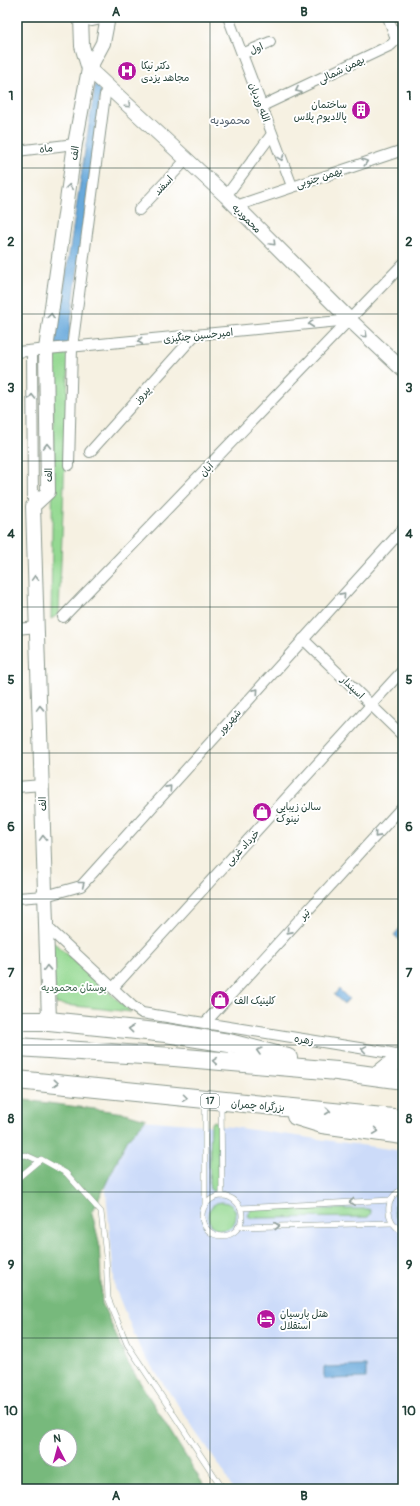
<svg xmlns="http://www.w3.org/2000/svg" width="420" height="1506" font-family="Pangolin,'Playpen Sans Arabic',sans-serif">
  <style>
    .built { fill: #ccdbf9 }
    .green { fill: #94d992; stroke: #5a8b63 }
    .forest { fill: #77b97c; stroke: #4b7b58; fill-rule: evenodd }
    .water { fill: #67a9db; stroke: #437388 }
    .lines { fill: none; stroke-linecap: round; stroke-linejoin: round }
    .lane-casing { stroke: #8a978b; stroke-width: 6 }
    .street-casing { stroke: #8a978b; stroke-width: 12 }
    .secondary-casing { stroke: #8a978b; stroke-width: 16 }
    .highway-casing { stroke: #8a978b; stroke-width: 20 }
    .lane { stroke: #fff; stroke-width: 5 }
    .street { stroke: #fff; stroke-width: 10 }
    .secondary { stroke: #fff; stroke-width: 14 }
    .highway { stroke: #fff; stroke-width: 18 }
    .oneway { stroke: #8f9e9a }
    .grid { fill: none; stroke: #1f3d34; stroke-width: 1; stroke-opacity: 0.55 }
    .labels { text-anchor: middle; stroke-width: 4; stroke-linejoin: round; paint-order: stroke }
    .shield { fill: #fff; stroke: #627771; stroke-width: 1 }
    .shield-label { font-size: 9px; font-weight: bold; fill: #1f3d34 }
    .street-label { font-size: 10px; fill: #1f3d34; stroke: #fff }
    .poi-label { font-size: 10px; fill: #1f3d34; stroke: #fff; text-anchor: start }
    .park-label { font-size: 10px; fill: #3c644c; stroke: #fff }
    .neighbourhood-label { font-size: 11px; fill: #505e6a; stroke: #fff }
    .neatline { fill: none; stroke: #1f3d34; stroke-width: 1.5 }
    .grid-label { font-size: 13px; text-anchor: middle; font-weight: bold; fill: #1f3d34 }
  </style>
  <rect width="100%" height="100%" fill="#fff"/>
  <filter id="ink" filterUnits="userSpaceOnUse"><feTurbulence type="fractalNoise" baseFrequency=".025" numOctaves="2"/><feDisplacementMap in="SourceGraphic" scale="8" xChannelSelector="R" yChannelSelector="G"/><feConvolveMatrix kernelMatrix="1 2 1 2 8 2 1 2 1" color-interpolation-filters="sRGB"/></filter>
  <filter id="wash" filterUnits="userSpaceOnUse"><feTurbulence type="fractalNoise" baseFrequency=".012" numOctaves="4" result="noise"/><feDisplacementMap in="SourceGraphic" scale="16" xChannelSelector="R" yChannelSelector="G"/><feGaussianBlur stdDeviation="0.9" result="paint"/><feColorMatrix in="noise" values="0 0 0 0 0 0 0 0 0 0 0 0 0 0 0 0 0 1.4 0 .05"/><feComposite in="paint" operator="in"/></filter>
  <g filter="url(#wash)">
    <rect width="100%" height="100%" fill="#f6f1e2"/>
    <!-- built -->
    <polygon class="built" points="99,1117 232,1127 403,1151 403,1489 232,1489 224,1472 141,1351 115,1288"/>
    <!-- green -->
    <g class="green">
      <polygon points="69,353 59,614 51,619 54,355"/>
      <polygon points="51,940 131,1012 56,1004"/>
      <polygon points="215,1121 218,1123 218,1190 212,1191 210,1189 209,1183 211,1123"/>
      <path d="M403,1195v30c-11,-8 -12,-22 0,-30z"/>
      <circle cx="222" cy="1216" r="14"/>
      <polygon points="251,1209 367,1209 370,1210 371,1213 368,1217 252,1218 248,1216"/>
    </g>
    <!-- forest -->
    <path class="forest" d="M17,1099l108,14 21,6 -19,21 -35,73 7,29 3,61 26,60 78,126h-189zM46,1436h24v24h-24z"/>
    <!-- water -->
    <g class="water">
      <polygon points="96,79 102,83 68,344 55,345"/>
      <polygon points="403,925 403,939 401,941 394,935"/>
      <polygon points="339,989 349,999 344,1004 334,995"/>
      <polygon points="366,1366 366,1378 324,1379 324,1367"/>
    </g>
  </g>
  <g filter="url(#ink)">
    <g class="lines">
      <!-- lane casing -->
      <g class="lane-casing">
        <g id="lane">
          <polyline points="221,1103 222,1196"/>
          <polyline points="17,1156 26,1155 39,1161"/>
          <polyline points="17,1179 41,1159 66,1173 101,1212 106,1256 108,1298 127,1344 223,1489"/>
          <path d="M403,1189c-20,9 -18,33 0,43"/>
          <circle cx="222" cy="1216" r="20"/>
          <polyline points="205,1205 205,1101"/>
          <polyline points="240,1208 391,1200"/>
          <polyline points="238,1227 392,1223"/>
        </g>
      </g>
      <!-- street casing -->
      <g class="street-casing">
        <g id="street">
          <polyline points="228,17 292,186"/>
          <polyline points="242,54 270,42"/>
          <polyline points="262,106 391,45 395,41 395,36 388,17"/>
          <polyline points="17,151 75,144"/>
          <polyline points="226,196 272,134"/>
          <polyline points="236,206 403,150"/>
          <polyline points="139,210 187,159"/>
          <polyline points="32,351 33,506"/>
          <polyline points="17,352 350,320"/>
          <polyline points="90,452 194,336"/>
          <polyline points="69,465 72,348 105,95"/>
          <polyline points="63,617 403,264"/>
          <polyline points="17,629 37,627"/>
          <polyline points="303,639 403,736"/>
          <polyline points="17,787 42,785"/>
          <polyline points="17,898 45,896 81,886 403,529"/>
          <polyline points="46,926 132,1006 142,1013 403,1055"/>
          <polyline points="113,988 403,670"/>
          <polyline points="205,1023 403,806"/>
        </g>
      </g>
      <!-- secondary casing -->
      <g class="secondary-casing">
        <g id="secondary">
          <polyline points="81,17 82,46 89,69 226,196 350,320 403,370"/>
          <polyline points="86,17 92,19 101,17"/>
          <polyline points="49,1021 33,506 48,492 46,349 75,144 89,69 103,43 108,17"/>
        </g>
      </g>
      <!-- highway casing -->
      <g class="highway-casing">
        <g id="highway">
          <polyline points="17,1021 49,1021 166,1033 229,1043 288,1058"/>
          <polyline points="17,1047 174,1057 337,1071 403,1080"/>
          <polyline points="377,1076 403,1055"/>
          <polyline points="17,1080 403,1119"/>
          <polyline points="296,1116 322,1124 403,1135"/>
        </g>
      </g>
      <!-- lane -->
      <use href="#lane" class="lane"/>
      <!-- street -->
      <use href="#street" class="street"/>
      <!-- secondary -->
      <use href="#secondary" class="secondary"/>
      <!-- highway -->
      <use href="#highway" class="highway"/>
    </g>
    <!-- one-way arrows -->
    <defs><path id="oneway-chevron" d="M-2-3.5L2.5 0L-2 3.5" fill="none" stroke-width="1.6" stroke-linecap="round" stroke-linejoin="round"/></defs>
    <g class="oneway">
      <use href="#oneway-chevron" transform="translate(298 90) rotate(155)"/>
      <use href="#oneway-chevron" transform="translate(128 105) rotate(43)"/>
      <use href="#oneway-chevron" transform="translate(281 158) rotate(70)"/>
      <use href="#oneway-chevron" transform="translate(365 162) rotate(-18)"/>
      <use href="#oneway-chevron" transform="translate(69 187) rotate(-82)"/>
      <use href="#oneway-chevron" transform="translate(273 243) rotate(45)"/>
      <use href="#oneway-chevron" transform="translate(51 316) rotate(-82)"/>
      <use href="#oneway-chevron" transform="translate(311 324) rotate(174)"/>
      <use href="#oneway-chevron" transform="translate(365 335) rotate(43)"/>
      <use href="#oneway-chevron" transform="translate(140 341) rotate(174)"/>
      <use href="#oneway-chevron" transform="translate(32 397) rotate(-90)"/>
      <use href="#oneway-chevron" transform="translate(47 446) rotate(-91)"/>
      <use href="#oneway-chevron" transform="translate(35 578) rotate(-92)"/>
      <use href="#oneway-chevron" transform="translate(343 595) rotate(-48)"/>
      <use href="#oneway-chevron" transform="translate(256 691) rotate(-48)"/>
      <use href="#oneway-chevron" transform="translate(40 708) rotate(-92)"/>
      <use href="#oneway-chevron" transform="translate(169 788) rotate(-48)"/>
      <use href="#oneway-chevron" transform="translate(377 835) rotate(132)"/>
      <use href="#oneway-chevron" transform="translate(43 838) rotate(-92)"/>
      <use href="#oneway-chevron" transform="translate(82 884) rotate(-38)"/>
      <use href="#oneway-chevron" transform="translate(289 931) rotate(132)"/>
      <use href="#oneway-chevron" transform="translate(47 968) rotate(-92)"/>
      <use href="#oneway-chevron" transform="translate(131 1029) rotate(-174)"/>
      <use href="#oneway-chevron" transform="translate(364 1049) rotate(-171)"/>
      <use href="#oneway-chevron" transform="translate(259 1051) rotate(-165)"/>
      <use href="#oneway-chevron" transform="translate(215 1061) rotate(-175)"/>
      <use href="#oneway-chevron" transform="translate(56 1083) rotate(5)"/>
      <use href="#oneway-chevron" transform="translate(185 1098) rotate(7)"/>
      <use href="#oneway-chevron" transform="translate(328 1111) rotate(6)"/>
      <use href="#oneway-chevron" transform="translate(376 1131) rotate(8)"/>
      <use href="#oneway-chevron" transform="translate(352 1202) rotate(177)"/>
      <use href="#oneway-chevron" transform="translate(277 1226) rotate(-2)"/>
    </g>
  </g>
  <!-- grid -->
  <path class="grid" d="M210,17v1472M17,168h386M17,314h386M17,461h386M17,607h386M17,753h386M17,899h386M17,1045h386M17,1192h386M17,1338h386"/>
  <!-- icons -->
  <defs>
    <g id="hospital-disc" transform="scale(1)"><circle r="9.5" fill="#b5179e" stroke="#fff"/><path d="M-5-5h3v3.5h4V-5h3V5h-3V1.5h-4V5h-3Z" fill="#fff"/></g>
    <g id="building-disc" transform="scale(1)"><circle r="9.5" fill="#b5179e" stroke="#fff"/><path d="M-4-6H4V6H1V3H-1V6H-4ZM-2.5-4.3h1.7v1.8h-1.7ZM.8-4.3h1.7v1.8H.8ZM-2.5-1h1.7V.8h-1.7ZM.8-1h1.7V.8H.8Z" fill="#fff"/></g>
    <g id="shop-disc" transform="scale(1)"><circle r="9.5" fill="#b5179e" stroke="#fff"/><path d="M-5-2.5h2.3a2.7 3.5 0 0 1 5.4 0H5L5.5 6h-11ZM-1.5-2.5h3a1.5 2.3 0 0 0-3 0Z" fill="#fff"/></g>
    <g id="hotel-disc" transform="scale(1)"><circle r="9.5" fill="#b5179e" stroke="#fff"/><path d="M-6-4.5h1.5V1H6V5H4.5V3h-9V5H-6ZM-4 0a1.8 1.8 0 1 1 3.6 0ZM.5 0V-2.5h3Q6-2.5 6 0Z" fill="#fff"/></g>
  </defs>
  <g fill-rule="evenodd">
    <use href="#hospital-disc" x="127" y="71"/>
    <use href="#building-disc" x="361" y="110"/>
    <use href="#shop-disc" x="262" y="812"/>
    <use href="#shop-disc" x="220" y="1000"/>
    <use href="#hotel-disc" x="266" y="1319"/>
  </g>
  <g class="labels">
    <!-- shield labels -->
    <rect class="shield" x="201" y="1094" width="18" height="14" rx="3"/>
    <g class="shield-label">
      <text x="210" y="1104">17</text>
    </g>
    <!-- street labels -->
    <g class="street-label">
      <text transform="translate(256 48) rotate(-25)" y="4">اول</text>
      <text transform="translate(341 69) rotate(-26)" y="4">بهمن شمالی</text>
      <text transform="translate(260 102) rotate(69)" y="4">الله وردیان</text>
      <text transform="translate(46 148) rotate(-7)" y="4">ماه</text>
      <text transform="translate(74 153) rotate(-82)" y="4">الف</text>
      <text transform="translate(319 177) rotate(-18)" y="4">بهمن جنوبی</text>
      <text transform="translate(163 185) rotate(-47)" y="4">اسفند</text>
      <text transform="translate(247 218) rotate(45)" y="4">محمودیه</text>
      <text transform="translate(198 335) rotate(-6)" y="4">امیرحسین چنگیزی</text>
      <text transform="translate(142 394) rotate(-48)" y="4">پیروز</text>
      <text transform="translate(206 469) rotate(-46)" y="4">آبان</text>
      <text transform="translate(48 475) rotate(-91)" y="4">الف</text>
      <text transform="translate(353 687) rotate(44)" y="4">اسپندار</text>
      <text transform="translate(229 721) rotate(-48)" y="4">شهریور</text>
      <text transform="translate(42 804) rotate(-92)" y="4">الف</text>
      <text transform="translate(242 847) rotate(-47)" y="4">خرداد غربی</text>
      <text transform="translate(304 914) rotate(-48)" y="4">تیر</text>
      <text transform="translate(304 1039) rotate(9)" y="4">زهره</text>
      <text transform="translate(258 1105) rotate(5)" y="4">بزرگراه چمران</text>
    </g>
    <!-- poi labels -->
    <g class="poi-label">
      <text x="141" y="69">دکتر نیکا<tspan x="141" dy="12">مجاهد یزدی</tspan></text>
      <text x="347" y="108" text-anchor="end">ساختمان<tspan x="347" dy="12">پالادیوم پلاس</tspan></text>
      <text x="276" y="810">سالن زیبایی<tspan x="276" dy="12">نینوک</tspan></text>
      <text x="234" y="1004">کلینیک الف</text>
      <text x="280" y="1317">هتل پارسیان<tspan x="280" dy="12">استقلال</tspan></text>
    </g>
    <!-- park labels -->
    <g class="park-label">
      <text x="74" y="991">بوستان محمودیه</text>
    </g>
    <!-- neighbourhood labels -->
    <g class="neighbourhood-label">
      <text x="230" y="124">محمودیه</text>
    </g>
  </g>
  <!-- margin -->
  <rect width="420" height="1506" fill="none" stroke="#fff" stroke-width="44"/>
  <!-- north arrow -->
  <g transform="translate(58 1448) rotate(354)"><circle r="19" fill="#ffffff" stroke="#a5b1ae"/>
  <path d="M0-3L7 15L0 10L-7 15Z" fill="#b5179e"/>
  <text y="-6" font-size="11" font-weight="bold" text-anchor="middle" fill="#1f3d34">N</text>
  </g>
  <rect x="22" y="22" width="376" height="1462" class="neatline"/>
  <g class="grid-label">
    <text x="116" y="16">A</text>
    <text x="304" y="16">B</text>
    <text x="11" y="100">1</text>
    <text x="409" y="100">1</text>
    <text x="11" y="246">2</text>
    <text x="409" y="246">2</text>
    <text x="11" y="392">3</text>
    <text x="409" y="392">3</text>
    <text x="11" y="538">4</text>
    <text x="409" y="538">4</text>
    <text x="11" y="684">5</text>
    <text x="409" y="684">5</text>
    <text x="11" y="831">6</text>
    <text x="409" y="831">6</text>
    <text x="11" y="977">7</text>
    <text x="409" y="977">7</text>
    <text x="11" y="1123">8</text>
    <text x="409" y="1123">8</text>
    <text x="11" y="1269">9</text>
    <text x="409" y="1269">9</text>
    <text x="11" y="1415">10</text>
    <text x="409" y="1415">10</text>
    <text x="116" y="1500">A</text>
    <text x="304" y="1500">B</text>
  </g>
</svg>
